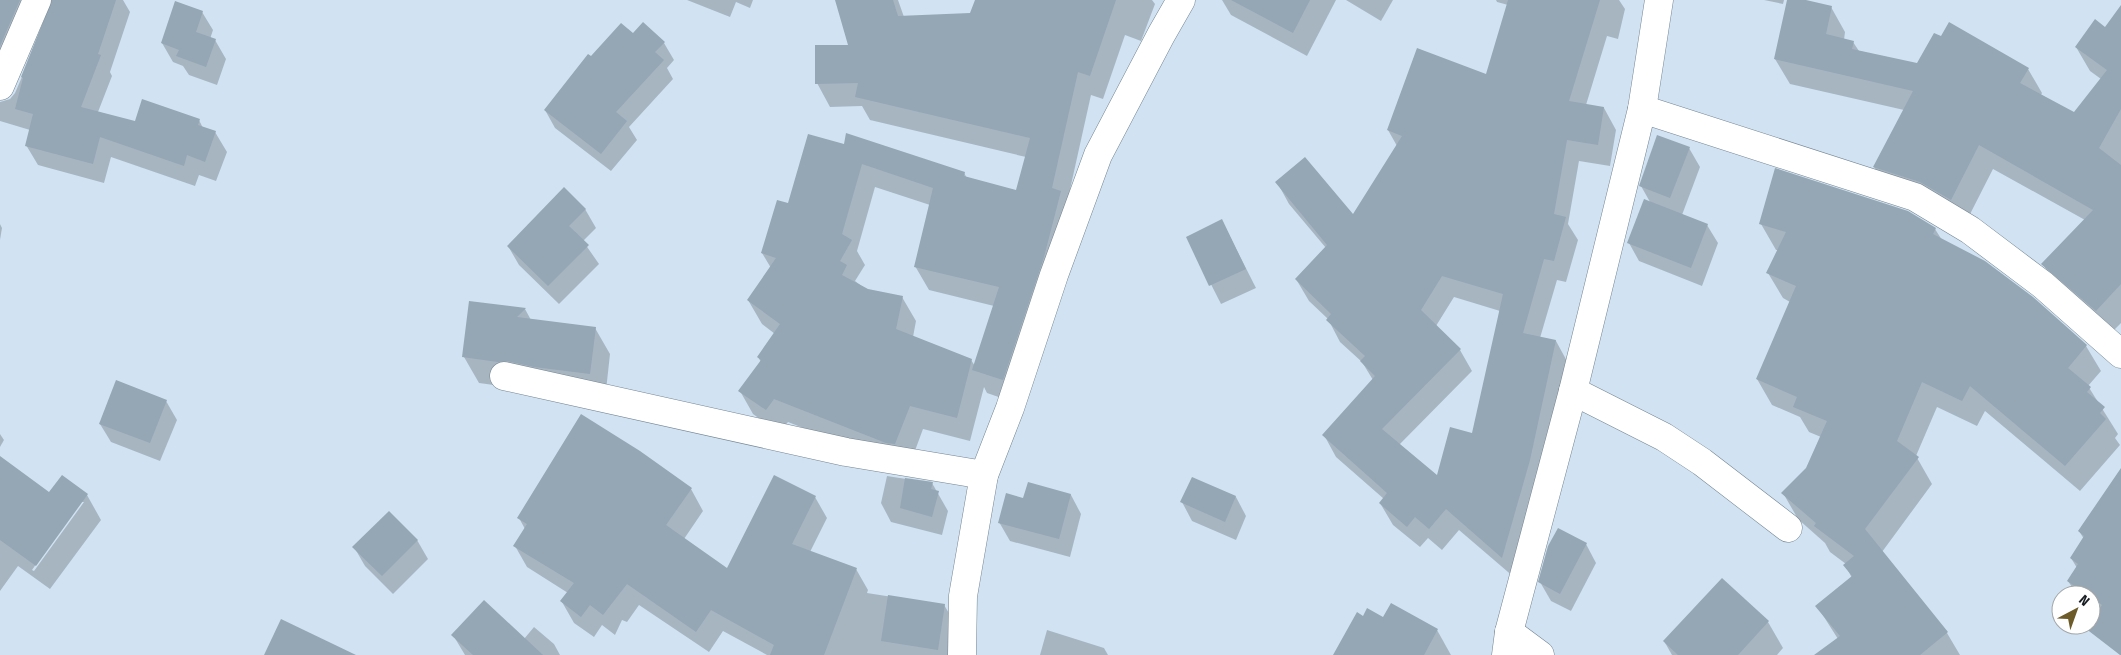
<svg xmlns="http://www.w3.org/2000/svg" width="2121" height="655" font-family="'Fira Sans Condensed',sans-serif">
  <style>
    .shadow { fill: #0003; fill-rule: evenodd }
    .building { fill: #95a6b4; fill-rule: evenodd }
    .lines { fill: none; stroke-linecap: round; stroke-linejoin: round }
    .street-casing { stroke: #748492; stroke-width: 29 }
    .street { stroke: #fff; stroke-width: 28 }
  </style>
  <rect width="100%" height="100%" fill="#d1e3f2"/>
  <!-- shadow -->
  <g class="shadow">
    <polygon points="0,0 123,0 130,12 110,72 112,76 98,112 136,123 199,120 203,128 215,132 227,152 216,181 199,175 195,186 111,157 104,183 38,165 26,145 30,130 0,121 0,102 10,99 15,93 53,5 48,4 0,92"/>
    <polygon points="687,0 753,0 750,8 736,2 730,17"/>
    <path d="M836,0h62l6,17 67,-3 5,-14h176l3,4 -14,37 -16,-6 -22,64 -12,-4 -24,108 -51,200 -29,-10 -3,-6 -14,54 -47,-12 -14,38 -9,-1 -112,-44 -9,11 -26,-19 -13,-23 21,-29 -3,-5 17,-23 -13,-10 -14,-24 23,-32 -9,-15 27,-48 56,-59 119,27 3,5 50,14 9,-35 -156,-37 -8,-14 -32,1 -13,-24 33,-37zM875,187l55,18 -15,61 14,24 65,16 -19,60 -4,-6 -58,-23 3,-16 -14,-24 -35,-7 -12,-9 10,-16 -8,-14z"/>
    <polygon points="1222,0 1336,0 1307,56 1231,15"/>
    <polygon points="1346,0 1393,0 1381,21"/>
    <path d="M1496,0h123l6,9 -7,30 -11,-3 -21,69 18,3 12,22 -6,36 -31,-5 -11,63 10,16 -12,42 -9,-2 -17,58 16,3 12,22 -53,215 -56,-48 -17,20 -14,-12 -8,9 -27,-22 -13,-22 4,-4 -48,-42 -12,-22 49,-55 -11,-18 -22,-20 -12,-23 -19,-18 -13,-22 30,-31 -37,-44 -12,-22 76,34 44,-70 -9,-16 99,-55 21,-70 -11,-3zM1454,297l46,14 -27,124 -36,42 -38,-32 73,-74 -12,-21 -24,-24z"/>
    <polygon points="1764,0 1784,0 1783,4"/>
    <polygon points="1789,0 1800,0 1831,7 1845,32 1844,40 1853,42 1859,51 1918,65 2028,69 2042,93 2041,95 2075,114 2101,79 2090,71 2076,47 2121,17 2121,323 2110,334 2057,289 2043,264 2085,220 1993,169 1965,224 1888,191 1874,167 1904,110 1790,84 1775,59"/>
    <polygon points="202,12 213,30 210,39 215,40 226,59 217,85 189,75 183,66 173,62 162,43"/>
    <polygon points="633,34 664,43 674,60 667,68 673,79 629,127 637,140 611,171 555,128 545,110"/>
    <polygon points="1689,148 1700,167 1682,215 1707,225 1718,243 1702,286 1639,261 1629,243 1650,202 1641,186"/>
    <polygon points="585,209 596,228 583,241 599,264 559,304 519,265 508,246"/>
    <polygon points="1222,221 1256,288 1221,304 1187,237"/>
    <polygon points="0,224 2,228 0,240"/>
    <polygon points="1761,224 1935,229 1942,240 2086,346 2101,371 2088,386 2118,434 2115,438 2120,445 2080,491 1985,411 1977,426 1937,407 1916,456 1932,484 1882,552 1947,633 1960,655 1826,655 1838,639 1817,606 1852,578 1845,565 1846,564 1830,552 1825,543 1798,519 1783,493 1807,468 1821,437 1809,432 1800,417 1772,405 1757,379 1790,302 1783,298 1768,273 1778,250 1776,250"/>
    <polygon points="470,303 525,309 531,320 595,328 610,354 605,400 479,383 464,357"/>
    <polygon points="166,401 177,420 160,461 111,442 100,424"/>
    <polygon points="0,434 4,440 0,447"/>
    <path d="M0,457l49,37 38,1 14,25 -51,69 -32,-23 -18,25zM80,502h4l-50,69 -2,-1z"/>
    <polygon points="887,476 932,483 948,511 942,535 891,522 881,503"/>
    <polygon points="1192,478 1236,497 1246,516 1236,540 1192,521 1182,502"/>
    <polygon points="691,489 703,511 684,539 728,570 815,497 827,518 810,552 856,569 868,590 867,593 944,605 957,626 953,655 767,655 723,631 709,652 639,605 627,622 622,620 615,635 602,625 594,637 574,623 562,602 568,593 527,567 515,546 525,529 519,518"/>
    <polygon points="1071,495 1081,514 1070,557 1010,541 999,522 1024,500"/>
    <polygon points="2121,497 2121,631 2091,611 2091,595 2077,595 2068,581 2077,568 2071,558 2084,539 2079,531"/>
    <polygon points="417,540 428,559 393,594 365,566 354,547"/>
    <polygon points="1586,544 1596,563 1571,611 1551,601 1540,582"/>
    <polygon points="1722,579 1768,622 1783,648 1777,655 1672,655 1664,641"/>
    <polygon points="1364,617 1383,619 1437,630 1451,655 1343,655"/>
    <polygon points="534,627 554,644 560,655 465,655 453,635 524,639"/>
    <polygon points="1047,630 1104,648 1108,655 1040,655"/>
  </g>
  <!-- building -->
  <g class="building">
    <polygon points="0,0 20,0 0,46"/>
    <polygon points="52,0 116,0 98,54 101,55 81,107 135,121 142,99 200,119 198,125 216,131 205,162 187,155 184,166 100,137 93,164 25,146 33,114 15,109 23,78 21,77"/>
    <polygon points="835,0 893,0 898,16 970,13 975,0 1116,0 1090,76 1078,72 1052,188 1061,191 1044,257 1003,380 972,370 999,287 914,267 933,188 862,164 842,234 852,240 840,261 847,265 842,275 868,289 903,296 896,329 972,359 957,418 910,406 895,444 886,443 774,399 766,410 738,391 761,360 757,357 780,324 747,300 776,258 761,253 777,200 788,203 808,134 844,144 846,133 965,172 964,176 1016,190 1030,138 855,97 858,83 815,84 815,45 848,45"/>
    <polygon points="1231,0 1310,0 1293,33"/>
    <path d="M1508,0h92l-31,101 35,6 -6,38 -31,-5 -13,74 12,3 -12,44 -10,-2 -21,74 33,7 -26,120 -28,98 -56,-49 -17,20 -14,-12 -8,10 -28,-24 8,-10 -65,-58 53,-59 -15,-15 5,-5 -39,-36 5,-6 -36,-35 32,-34 -52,-63 30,-25 48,57 49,-78 -15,-6 30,-82 69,26zM1442,276l61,18 -31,139 -22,-6 -13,48 -55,-46 79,-80 -40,-39z"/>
    <polygon points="1787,0 1806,0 1832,6 1826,34 1854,41 1852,49 1917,63 1934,33 1941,36 1949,22 2029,68 2020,83 2074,112 2107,70 2075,47 2095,19 2105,27 2121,5 2121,109 2099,148 2121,165 2121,284 2096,311 2041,264 2093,210 1979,145 1951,200 1920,182 1873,167 1913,91 1774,59"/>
    <polygon points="175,1 203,11 196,32 216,39 206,67 176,56 179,50 161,43"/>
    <polygon points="643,22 665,42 655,52 664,60 616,112 627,121 601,154 544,110 588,54 591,56 621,23 633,33"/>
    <polygon points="1657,135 1690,147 1670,198 1639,186"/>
    <polygon points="1775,168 1908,211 1936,228 1933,234 1985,261 2033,297 2087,345 2068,368 2091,387 2087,392 2105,407 2100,413 2106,419 2065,466 1970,386 1962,401 1922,382 1897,441 1919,457 1865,529 1948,632 1920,655 1814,655 1840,636 1815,606 1852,576 1843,565 1854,556 1814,526 1816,523 1781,493 1806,468 1827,421 1793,407 1797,397 1756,379 1796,286 1766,273 1786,232 1759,224"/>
    <polygon points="564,187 586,209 569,226 589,245 548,286 507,246"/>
    <polygon points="1644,199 1708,224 1691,268 1627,243"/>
    <polygon points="1222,219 1246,269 1209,286 1186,237"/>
    <polygon points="469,301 526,308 517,317 596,327 590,374 534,367 507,361 498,362 462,357"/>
    <polygon points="116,380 167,400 150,443 99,424"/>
    <polygon points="581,414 640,451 692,488 666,525 727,568 774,475 816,496 792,544 857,568 824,655 770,655 774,645 711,610 696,632 627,584 603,615 590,605 581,617 560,601 574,583 513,546 527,524 517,518"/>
    <polygon points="0,456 49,492 62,475 88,494 36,566 0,540"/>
    <polygon points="2121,468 2121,655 2120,655 2085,628 2087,625 2091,625 2091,620 2102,605 2091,597 2091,595 2088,595 2067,581 2078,564 2070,558 2084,536 2078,531"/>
    <polygon points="1192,477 1236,496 1225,522 1180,502"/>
    <polygon points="905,478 933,482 931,489 939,491 932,517 900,508"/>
    <polygon points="1028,482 1071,494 1059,539 998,523 1006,493 1023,498"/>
    <polygon points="389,511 418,540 382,576 352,547"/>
    <polygon points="1558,528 1587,543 1560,594 1538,582 1548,546"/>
    <polygon points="1722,578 1769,621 1738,655 1678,655 1663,641"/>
    <polygon points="888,595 945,604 938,650 881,641"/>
    <polygon points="484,600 543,655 473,655 451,635"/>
    <polygon points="1391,603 1438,629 1424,655 1333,655 1357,612 1363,616 1367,608 1383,617"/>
    <polygon points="281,619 356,655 264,655"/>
  </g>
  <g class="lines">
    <!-- street casing -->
    <g class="street-casing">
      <g id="street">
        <polyline points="0,86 37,0"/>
        <polyline points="1642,109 1915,197 1970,230 2043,285 2121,354"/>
        <polyline points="504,376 846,452 984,475"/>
        <polyline points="1573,391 1664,437 1702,462 1788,528"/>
        <polyline points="1509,632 1540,655"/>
        <polyline points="962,655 963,596 984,475 1010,408 1054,275 1098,155 1161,35 1181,0"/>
        <polyline points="1506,655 1509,632 1573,391 1642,109 1659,0"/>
      </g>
    </g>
    <!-- street -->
    <use href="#street" class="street"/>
  </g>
  <!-- north arrow -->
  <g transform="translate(2076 610) rotate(41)"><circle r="24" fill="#ffffff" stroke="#a3a5a7"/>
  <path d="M0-4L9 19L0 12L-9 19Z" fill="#6d5c2a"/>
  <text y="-8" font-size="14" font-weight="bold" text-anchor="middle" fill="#181e23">N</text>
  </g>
</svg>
